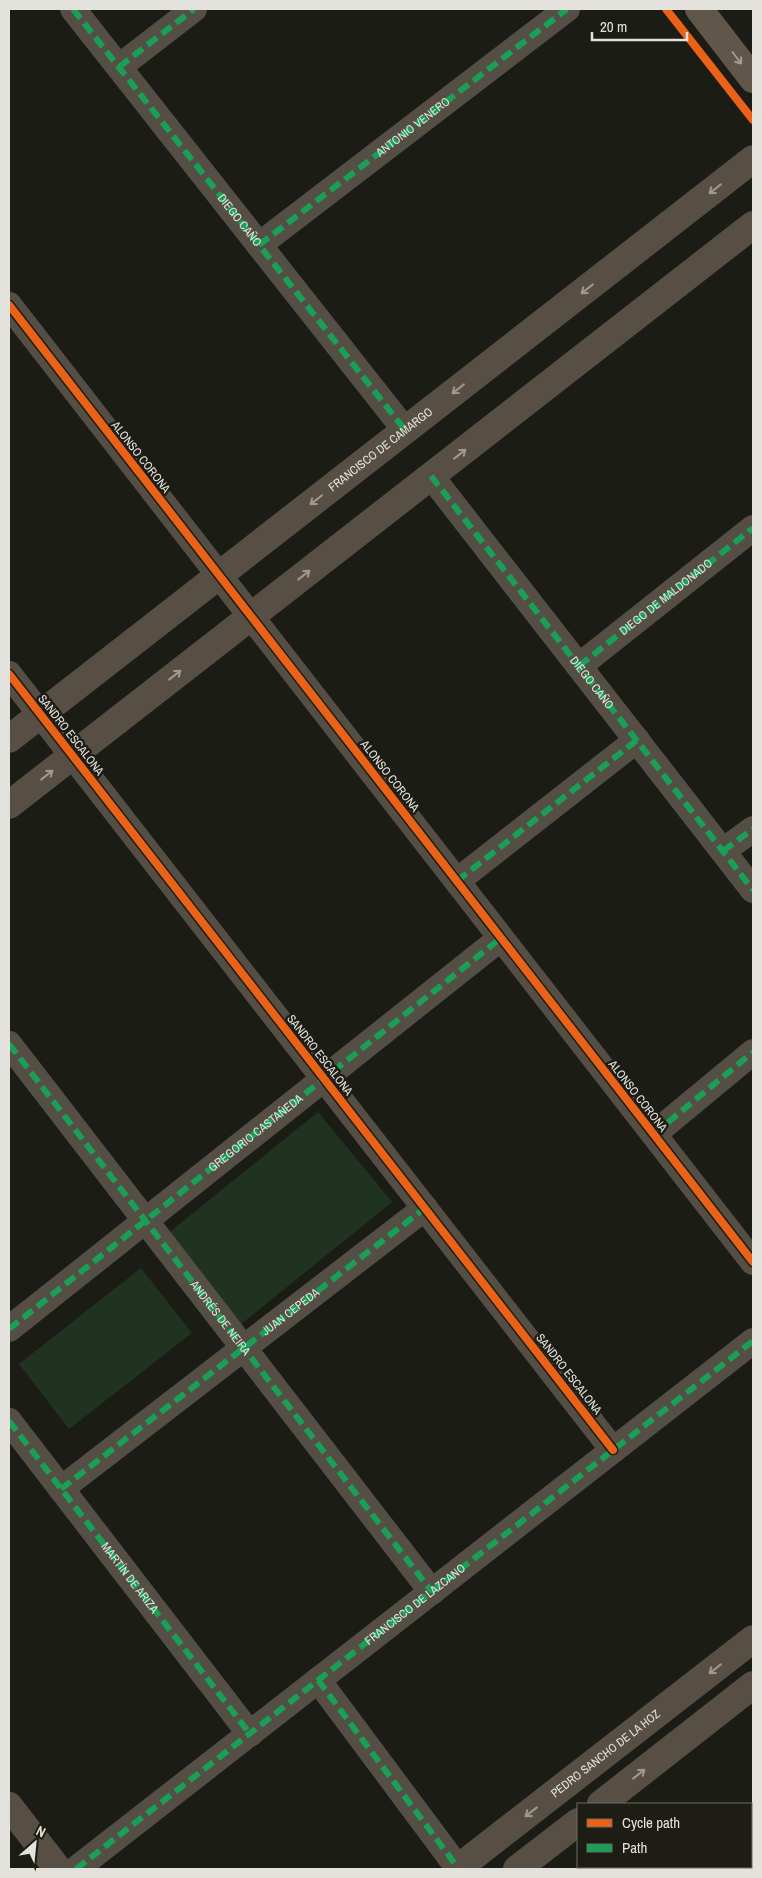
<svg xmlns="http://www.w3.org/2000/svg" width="762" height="1878" font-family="'Archivo Narrow',sans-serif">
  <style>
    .green { fill: #203321 }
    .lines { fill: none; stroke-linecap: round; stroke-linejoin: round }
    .street { stroke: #544e45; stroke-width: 26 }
    .secondary { stroke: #584f44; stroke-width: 28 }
    .primary { stroke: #60564a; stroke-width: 28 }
    .quiet { stroke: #1a9f57; stroke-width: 6; stroke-dasharray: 12 6; stroke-linecap: butt }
    .cycleway-casing { stroke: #1e1d15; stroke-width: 11 }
    .cycleway { stroke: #ea6118; stroke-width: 8 }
    .oneway { stroke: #a29c94 }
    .oneway2 { stroke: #9e9890 }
    .labels { text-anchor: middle; stroke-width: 5; stroke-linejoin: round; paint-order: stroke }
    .street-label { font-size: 12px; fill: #e3e2dd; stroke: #1e1d15 }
  </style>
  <rect width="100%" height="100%" fill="#1c1c17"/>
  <!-- green -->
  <g class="green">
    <polygon points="318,1112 392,1202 240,1325 166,1235"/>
    <polygon points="141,1268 192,1333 69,1429 19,1364"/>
  </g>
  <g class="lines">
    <!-- street -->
    <g class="street">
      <path id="s1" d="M73,9l332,421"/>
      <polyline points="119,67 194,9"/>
      <path id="s2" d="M259,245l308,-236"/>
      <polyline points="9,305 753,1262"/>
      <polyline points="431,476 753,890"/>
      <path id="s3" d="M579,666l174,-138"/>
      <polyline points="9,674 613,1450"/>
      <polyline points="723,851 753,829"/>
      <polyline points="457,881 637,740"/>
      <polyline points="9,1044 432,1592"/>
      <polyline points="654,1134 753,1052"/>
      <polyline points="9,1329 501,938"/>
      <polyline points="9,1421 250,1734"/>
      <polyline points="61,1489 425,1208"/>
      <polyline points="318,1680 458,1868"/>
      <polyline points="642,1867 644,1869"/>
      <polyline points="76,1869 753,1341"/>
    </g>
    <!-- secondary -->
    <g class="secondary">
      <path id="s4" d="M9,739l744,-580"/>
      <polyline points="9,805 753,225"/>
      <polyline points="601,1804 753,1685"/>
      <polyline points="9,1806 58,1869"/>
      <path id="s5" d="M457,1869l296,-230"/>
      <polyline points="517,1869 578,1822"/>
    </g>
    <!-- primary -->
    <polyline class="primary" points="699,9 753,79"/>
    <!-- quiet -->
    <g class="quiet">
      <polyline points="73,9 405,430"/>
      <polyline points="119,67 194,9"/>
      <polyline points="259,245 567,9"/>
      <path id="s6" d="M431,476l322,414"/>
      <polyline points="579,666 753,528"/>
      <polyline points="723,851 753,829"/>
      <polyline points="457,881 637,740"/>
      <path id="s7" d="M9,1044l423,548"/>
      <polyline points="654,1134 753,1052"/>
      <path id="s8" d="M9,1329l492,-391"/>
      <path id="s9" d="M9,1421l241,313"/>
      <path id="s10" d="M61,1489l364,-281"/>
      <polyline points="318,1680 458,1868"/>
      <polyline points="642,1867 644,1869"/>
      <path id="s11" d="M76,1869l677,-528"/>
    </g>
    <!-- cycleway casing -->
    <g class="cycleway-casing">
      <g id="cycleway">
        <polyline points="666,9 753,120"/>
        <polyline points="9,305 753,1262"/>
        <polyline points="9,674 613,1450"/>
      </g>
    </g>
    <!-- cycleway -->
    <use href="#cycleway" class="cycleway"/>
  </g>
  <!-- one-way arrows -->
  <defs><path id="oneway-shaft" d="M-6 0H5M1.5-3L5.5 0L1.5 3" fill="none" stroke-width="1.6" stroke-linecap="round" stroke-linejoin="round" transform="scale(1.25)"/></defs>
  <use class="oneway" href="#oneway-shaft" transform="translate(737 58) rotate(53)"/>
  <g class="oneway2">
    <use href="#oneway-shaft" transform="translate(715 189) rotate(142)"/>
    <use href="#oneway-shaft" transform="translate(587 289) rotate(142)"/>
    <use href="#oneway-shaft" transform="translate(458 389) rotate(142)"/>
    <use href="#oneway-shaft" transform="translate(460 454) rotate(-38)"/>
    <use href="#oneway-shaft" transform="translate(316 500) rotate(142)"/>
    <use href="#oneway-shaft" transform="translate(304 575) rotate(-38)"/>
    <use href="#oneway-shaft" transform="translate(175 675) rotate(-38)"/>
    <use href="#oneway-shaft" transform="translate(47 775) rotate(-38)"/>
    <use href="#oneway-shaft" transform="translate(715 1669) rotate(142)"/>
    <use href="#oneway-shaft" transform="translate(639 1774) rotate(-38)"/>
    <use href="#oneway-shaft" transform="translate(531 1812) rotate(142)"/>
  </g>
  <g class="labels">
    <!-- street labels -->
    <g class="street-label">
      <text dy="4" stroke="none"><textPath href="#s2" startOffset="194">ANTONIO VENERO</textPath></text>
      <text dy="4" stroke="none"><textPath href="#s1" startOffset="269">DIEGO CAÑO</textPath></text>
      <text dy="4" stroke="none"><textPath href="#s4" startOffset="471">FRANCISCO DE CAMARGO</textPath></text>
      <text transform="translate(141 457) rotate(52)" y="4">ALONSO CORONA</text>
      <text dy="4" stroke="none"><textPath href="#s3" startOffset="111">DIEGO DE MALDONADO</textPath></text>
      <text dy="4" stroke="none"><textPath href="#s6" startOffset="262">DIEGO CAÑO</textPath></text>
      <text transform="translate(71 735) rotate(52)" y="4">SANDRO ESCALONA</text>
      <text transform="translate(390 776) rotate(52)" y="4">ALONSO CORONA</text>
      <text transform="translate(320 1055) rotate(52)" y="4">SANDRO ESCALONA</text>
      <text transform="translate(638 1096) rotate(52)" y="4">ALONSO CORONA</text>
      <text dy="4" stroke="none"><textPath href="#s8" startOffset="315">GREGORIO CASTAÑEDA</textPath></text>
      <text dy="4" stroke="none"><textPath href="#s10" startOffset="290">JUAN CEPEDA</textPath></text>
      <text dy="4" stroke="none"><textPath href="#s7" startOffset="346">ANDRÉS DE NEIRA</textPath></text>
      <text transform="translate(569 1374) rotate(52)" y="4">SANDRO ESCALONA</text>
      <text dy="4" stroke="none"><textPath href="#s9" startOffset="198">MARTÍN DE ARIZA</textPath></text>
      <text dy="4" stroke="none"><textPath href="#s11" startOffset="430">FRANCISCO DE LAZCANO</textPath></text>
      <text dy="4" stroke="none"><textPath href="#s5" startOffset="188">PEDRO SANCHO DE LA HOZ</textPath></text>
    </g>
  </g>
  <!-- border -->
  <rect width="762" height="1878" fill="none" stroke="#e3e2dd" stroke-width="20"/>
  <!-- legend -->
  <rect x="577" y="1803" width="175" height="65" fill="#1e1d15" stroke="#6d6c65"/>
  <rect x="587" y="1819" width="25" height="8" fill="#ea6118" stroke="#6d6c65"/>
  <text x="622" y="1828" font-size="15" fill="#e3e2dd">Cycle path</text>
  <rect x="587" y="1844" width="25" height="8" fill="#1a9f57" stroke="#6d6c65"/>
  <text x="622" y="1853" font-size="15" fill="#e3e2dd">Path</text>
  <!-- north arrow -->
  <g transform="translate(35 1843) rotate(27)" stroke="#1e1d15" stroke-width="4" paint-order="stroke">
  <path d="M0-4L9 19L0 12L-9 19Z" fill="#e3e2dd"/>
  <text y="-8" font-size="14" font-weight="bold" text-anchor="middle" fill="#e3e2dd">N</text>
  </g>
  <!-- scale -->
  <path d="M592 32v8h95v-8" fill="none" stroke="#e3e2dd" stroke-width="2.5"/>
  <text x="600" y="32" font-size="15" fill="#e3e2dd" stroke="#1e1d15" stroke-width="4" paint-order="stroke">20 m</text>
</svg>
